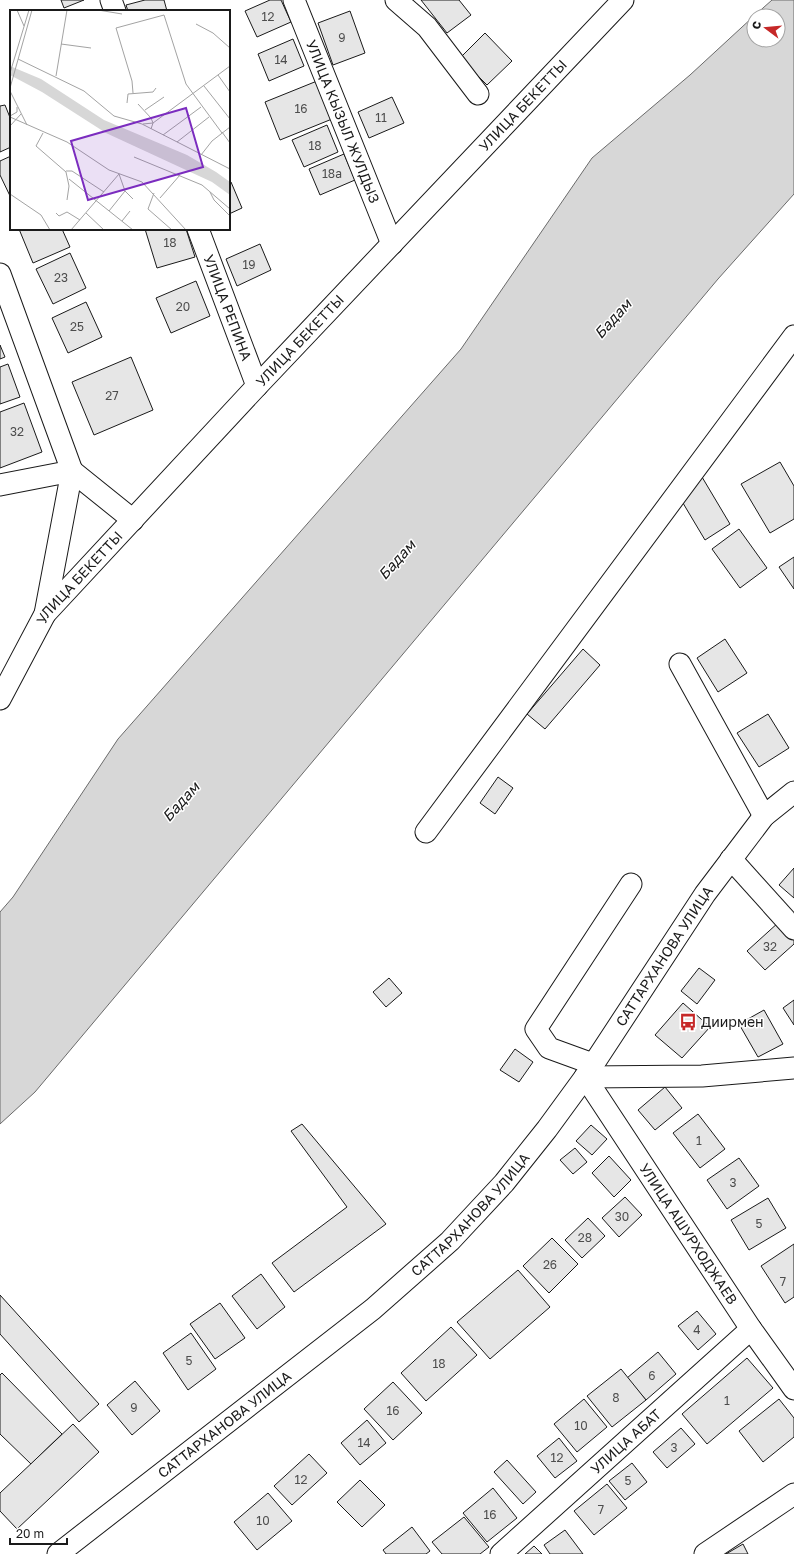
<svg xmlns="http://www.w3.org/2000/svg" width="794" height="1554" font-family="'Golos Text',sans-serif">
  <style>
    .water { fill: #d7d7d7; stroke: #6a6a6a }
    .building { fill: #e6e6e6; stroke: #1a1a1a }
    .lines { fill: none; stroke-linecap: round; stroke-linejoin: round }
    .minor-casing { stroke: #1a1a1a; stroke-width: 23 }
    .minor { stroke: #fff; stroke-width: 21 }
    .labels { text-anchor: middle; stroke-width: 3; stroke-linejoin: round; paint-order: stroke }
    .number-label { font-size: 12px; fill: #4d4d4d }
    .street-label { font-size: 14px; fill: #1a1a1a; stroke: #fff }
    .poi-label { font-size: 14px; fill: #1a1a1a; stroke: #fff; text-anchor: start }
    .water-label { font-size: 15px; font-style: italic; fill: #1a1a1a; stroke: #fff }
    .inset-road { fill: none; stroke: #a3a3a3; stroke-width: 1 }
    .view { fill: #7b2cbf; fill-opacity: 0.15; stroke: #7b2cbf; stroke-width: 2 }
    .inset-edge { fill: none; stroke: #1a1a1a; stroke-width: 2 }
  </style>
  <rect width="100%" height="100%" fill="#fff"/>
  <!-- water -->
  <polygon class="water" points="772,0 794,0 794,194 718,279 35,1092 0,1124 0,912 13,897 118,739 461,349 592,158 690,75 754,16 754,40 778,40 778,16 754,16"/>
  <!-- building -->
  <g class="building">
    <polygon points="61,0 84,0 64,8"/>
    <polygon points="145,0 164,0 167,11 128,11 126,5"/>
    <polygon points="270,0 281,0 291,22 257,37 245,11"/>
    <polygon points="421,0 459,0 471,15 447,33"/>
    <polygon points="350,11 365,53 333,65 318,23"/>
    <polygon points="485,33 512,61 487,85 460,58"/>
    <polygon points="293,39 304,66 269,81 258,54"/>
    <polygon points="322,79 337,117 280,140 265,102"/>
    <polygon points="392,97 404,123 369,138 358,112"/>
    <polygon points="5,105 11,120 11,147 0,152 0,106"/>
    <polygon points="327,125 338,152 304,167 292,140"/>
    <polygon points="344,154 355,180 320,195 309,169"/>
    <polygon points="11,156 11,198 0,175 0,161"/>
    <polygon points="229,182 231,182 242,208 229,214"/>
    <polygon points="19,229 62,229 70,247 33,263"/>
    <polygon points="145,229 186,229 195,257 157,268"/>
    <polygon points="260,244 271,270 237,286 226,259"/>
    <polygon points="70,253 86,288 53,304 36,269"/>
    <polygon points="196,281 210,316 171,333 156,298"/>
    <polygon points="86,302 102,337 68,353 52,318"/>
    <polygon points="0,345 5,357 0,359"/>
    <polygon points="131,357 153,410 94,435 72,382"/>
    <polygon points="8,364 20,397 0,404 0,367"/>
    <polygon points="24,403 42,452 0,468 0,412"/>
    <polygon points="780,462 794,486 794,519 770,533 741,484"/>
    <polygon points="702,477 730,524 705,540 677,493"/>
    <polygon points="739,529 767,568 740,588 712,549"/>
    <polygon points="794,557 794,589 779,567"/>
    <polygon points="725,639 747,673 718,692 697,658"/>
    <polygon points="583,649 600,665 545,729 527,714"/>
    <polygon points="768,714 789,748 759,767 737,733"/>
    <polygon points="498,777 513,788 495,814 480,803"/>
    <polygon points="794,868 794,898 779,885"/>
    <polygon points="779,922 794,939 794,944 765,970 747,951"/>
    <polygon points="699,968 715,980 697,1004 681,991"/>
    <polygon points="389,978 402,993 386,1007 373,992"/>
    <polygon points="794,1000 794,1025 783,1008"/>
    <polygon points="683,1003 710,1027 682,1058 655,1035"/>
    <polygon points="764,1010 783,1044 758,1057 739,1024"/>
    <polygon points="515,1049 533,1062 519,1082 500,1070"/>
    <polygon points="665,1087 682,1108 655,1130 638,1110"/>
    <polygon points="698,1114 725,1149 700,1168 673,1133"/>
    <polygon points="302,1124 386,1224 294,1292 272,1263 347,1207 291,1131"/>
    <polygon points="591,1125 607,1139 592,1155 576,1141"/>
    <polygon points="575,1148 587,1162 573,1174 560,1160"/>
    <polygon points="609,1156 631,1180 614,1197 592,1173"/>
    <polygon points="739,1158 759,1186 727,1209 707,1180"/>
    <polygon points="625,1197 642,1215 619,1237 602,1218"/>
    <polygon points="768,1198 786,1228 749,1250 731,1220"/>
    <polygon points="588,1218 605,1236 582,1258 565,1240"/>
    <polygon points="552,1238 578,1264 549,1293 523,1266"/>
    <polygon points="794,1244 794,1297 785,1303 761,1266"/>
    <polygon points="518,1270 550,1307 490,1359 457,1322"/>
    <polygon points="261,1274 285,1307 257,1329 232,1296"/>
    <polygon points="0,1295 99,1404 79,1422 0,1334"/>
    <polygon points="220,1303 245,1338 215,1359 190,1324"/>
    <polygon points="697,1311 716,1334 698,1350 678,1326"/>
    <polygon points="451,1327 477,1355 426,1401 401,1373"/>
    <polygon points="191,1333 216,1369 188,1390 163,1353"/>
    <polygon points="658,1352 676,1374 646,1400 627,1378"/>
    <polygon points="747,1358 773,1388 707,1444 682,1414"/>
    <polygon points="621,1369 646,1400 612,1427 587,1396"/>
    <polygon points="2,1373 62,1434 31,1464 0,1434 0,1375"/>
    <polygon points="135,1381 160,1411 132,1435 107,1405"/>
    <polygon points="393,1382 422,1413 393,1440 364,1409"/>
    <polygon points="584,1399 607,1427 577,1452 554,1424"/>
    <polygon points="779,1399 794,1418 794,1437 763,1462 739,1431"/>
    <polygon points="367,1420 386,1443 360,1465 341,1443"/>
    <polygon points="73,1424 99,1452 17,1529 0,1511 0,1493"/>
    <polygon points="681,1428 695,1444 667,1468 653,1452"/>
    <polygon points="559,1438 577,1461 555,1478 537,1456"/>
    <polygon points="309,1454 327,1473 292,1505 274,1486"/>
    <polygon points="507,1460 536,1492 523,1504 494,1472"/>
    <polygon points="632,1463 647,1482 625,1500 609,1481"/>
    <polygon points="360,1480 385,1505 362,1527 337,1502"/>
    <polygon points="607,1484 627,1508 594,1535 574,1511"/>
    <polygon points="493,1488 517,1518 487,1542 463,1513"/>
    <polygon points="268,1493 292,1521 257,1550 234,1522"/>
    <polygon points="464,1517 489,1547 480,1554 442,1554 432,1542"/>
    <polygon points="412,1527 430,1551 426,1554 386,1554 383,1550"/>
    <polygon points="565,1530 583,1554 550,1554 544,1545"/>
    <polygon points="743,1544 748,1554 726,1554"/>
    <polygon points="534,1546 542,1554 525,1554"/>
  </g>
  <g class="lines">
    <!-- minor casing -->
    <g class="minor-casing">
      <g id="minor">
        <polyline points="111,0 115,11"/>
        <path id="s1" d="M294,0l98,244"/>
        <polyline points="396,0 427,27 478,94"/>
        <path id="s2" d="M198,229l59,157"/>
        <polyline points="0,274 72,471 45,614"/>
        <polyline points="0,485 72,471 133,520"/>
        <polyline points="680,664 764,816"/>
        <path id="s3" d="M0,699l45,-85 212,-228 366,-386"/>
        <polyline points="426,832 794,336"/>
        <polyline points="731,859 794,929"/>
        <polyline points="593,1064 549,1048 536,1029 631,884"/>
        <path id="s4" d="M585,1077l166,252 43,60"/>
        <polyline points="585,1077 702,1076 794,1068"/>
        <path id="s5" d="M58,1554l315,-245 77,-68 54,-58 43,-54 38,-52 120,-183 59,-78 30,-24"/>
        <path id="s6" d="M501,1554l250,-225"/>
        <polyline points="705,1554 794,1494"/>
      </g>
    </g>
    <!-- minor -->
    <use href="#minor" class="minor"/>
  </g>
  <!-- icons -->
  <defs>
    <g id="bus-bare" transform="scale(1.38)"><path d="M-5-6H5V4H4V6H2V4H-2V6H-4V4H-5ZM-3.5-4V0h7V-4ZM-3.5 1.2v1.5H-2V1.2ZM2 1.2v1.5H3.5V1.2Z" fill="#c62828" stroke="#fff" stroke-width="2.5" paint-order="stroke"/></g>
  </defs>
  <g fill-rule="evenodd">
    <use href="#bus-bare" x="688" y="1022"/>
  </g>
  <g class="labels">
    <!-- number labels -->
    <g class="number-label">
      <text x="268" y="21">12</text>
      <text x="342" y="42">9</text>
      <text x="281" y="64">14</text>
      <text x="301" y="113">16</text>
      <text x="381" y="122">11</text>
      <text x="315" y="150">18</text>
      <text x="332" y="178">18а</text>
      <text x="170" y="247">18</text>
      <text x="249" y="269">19</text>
      <text x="61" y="282">23</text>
      <text x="183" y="311">20</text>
      <text x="77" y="331">25</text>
      <text x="112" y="400">27</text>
      <text x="17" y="436">32</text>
      <text x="770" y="951">32</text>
      <text x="699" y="1145">1</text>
      <text x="733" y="1187">3</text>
      <text x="622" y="1221">30</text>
      <text x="759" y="1228">5</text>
      <text x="585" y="1242">28</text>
      <text x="550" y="1269">26</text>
      <text x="783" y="1286">7</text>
      <text x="697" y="1334">4</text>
      <text x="189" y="1365">5</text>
      <text x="439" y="1368">18</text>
      <text x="652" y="1380">6</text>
      <text x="616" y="1402">8</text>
      <text x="727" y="1405">1</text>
      <text x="134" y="1412">9</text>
      <text x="393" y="1415">16</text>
      <text x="581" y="1430">10</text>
      <text x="364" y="1447">14</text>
      <text x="674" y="1452">3</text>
      <text x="557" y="1462">12</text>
      <text x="301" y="1484">12</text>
      <text x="628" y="1485">5</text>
      <text x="601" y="1514">7</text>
      <text x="490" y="1519">16</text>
      <text x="263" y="1525">10</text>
    </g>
    <!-- street labels -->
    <g class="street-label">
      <text dy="5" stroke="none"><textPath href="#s3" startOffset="794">УЛИЦА БЕКЕТТЫ</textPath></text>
      <text dy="5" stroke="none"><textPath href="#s1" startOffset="131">УЛИЦА КЫЗЫЛ ЖУЛДЫЗ</textPath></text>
      <text dy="5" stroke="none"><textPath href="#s2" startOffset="84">УЛИЦА РЕПИНА</textPath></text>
      <text dy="5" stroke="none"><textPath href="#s3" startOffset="470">УЛИЦА БЕКЕТТЫ</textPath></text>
      <text dy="5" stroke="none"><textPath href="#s3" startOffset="146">УЛИЦА БЕКЕТТЫ</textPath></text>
      <text dy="5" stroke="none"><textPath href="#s5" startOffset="859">САТТАРХАНОВА УЛИЦА</textPath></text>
      <text dy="5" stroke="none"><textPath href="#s5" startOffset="535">САТТАРХАНОВА УЛИЦА</textPath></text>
      <text dy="5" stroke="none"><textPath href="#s4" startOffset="188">УЛИЦА АШУРХОДЖАЕВ</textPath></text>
      <text dy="5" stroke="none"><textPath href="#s5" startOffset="211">САТТАРХАНОВА УЛИЦА</textPath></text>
      <text dy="5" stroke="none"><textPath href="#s6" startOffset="168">УЛИЦА АБАТ</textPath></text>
    </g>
    <!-- poi labels -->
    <g class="poi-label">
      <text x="701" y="1027">Диирмен</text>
    </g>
    <!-- water labels -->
    <g class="water-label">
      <text transform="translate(613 319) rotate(-48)" y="5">Бадам</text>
      <text transform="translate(397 560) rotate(-48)" y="5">Бадам</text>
      <text transform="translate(181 802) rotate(-48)" y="5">Бадам</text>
    </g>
  </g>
  <!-- overview -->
  <g transform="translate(10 10)">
    <rect width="220" height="220" fill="#fff"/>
    <path d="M0,56l31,13 63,41 83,35 29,17 14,10v13l-18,-13 -106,-49 -64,-41 -32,-17z" fill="#d7d7d7"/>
    <path class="inset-road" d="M7,0l7,16M88,0l24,4M186,14l17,9 17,15M51,34l30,4M8,49l66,32 30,25 28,8 88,45M0,63l19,-63M208,65l12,17M46,66l11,-66M194,76l26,33M0,78l22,-78M0,81l17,34M123,83l-1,-12 -16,-53 48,-13 22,69 36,49M117,93l1,-9 25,-2 3,-4M128,94l13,14 2,5 -2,6M135,100l19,-13M0,106l7,-4v-5M0,107l57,25 42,28 33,12 44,48M133,114l10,-1 77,-57M0,116l11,-12M212,122l8,11M33,123l-7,13 30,26 3,14 -2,14M153,125l38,-28M167,132l32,-25M191,145l11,-14 18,-14M124,147l68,28 28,24M56,161h6l32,21M109,164l6,17 8,8M59,169l64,51M200,182l4,8 15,15M144,183l-6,16 24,21M0,184l31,21 9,15M150,188l20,-23M99,201l16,-20M46,203l3,3 8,-4 13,8M76,203l18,17M112,211l8,-10M61,220l48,-56"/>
    <path class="view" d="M176,98l17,59 -115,33 -17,-59z"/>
    <rect width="220" height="220" class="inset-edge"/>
  </g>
  <!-- north arrow -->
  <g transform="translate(766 28) rotate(286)"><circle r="19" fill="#ffffff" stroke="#a3a3a3"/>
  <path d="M0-3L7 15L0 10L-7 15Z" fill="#c62828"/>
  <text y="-6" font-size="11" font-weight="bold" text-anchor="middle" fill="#1a1a1a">С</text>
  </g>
  <!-- scale -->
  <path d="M10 1538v6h57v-6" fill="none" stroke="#1a1a1a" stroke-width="2"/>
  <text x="16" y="1538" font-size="12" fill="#1a1a1a" stroke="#ffffff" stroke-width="3" paint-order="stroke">20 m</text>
</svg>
